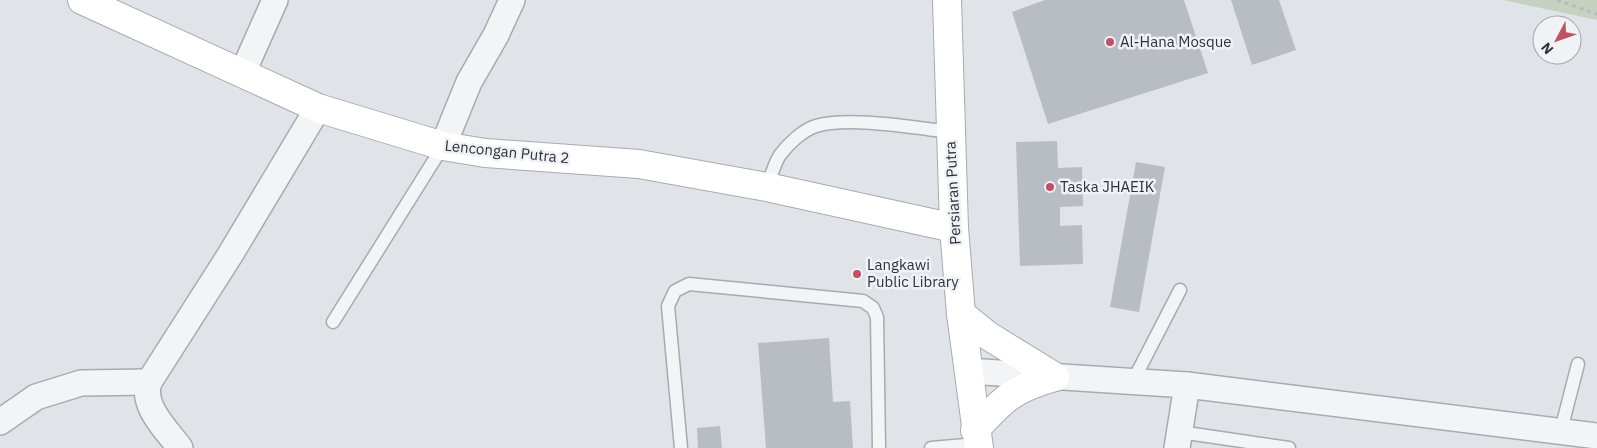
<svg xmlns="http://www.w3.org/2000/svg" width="1597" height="448" font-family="'IBM Plex Sans',sans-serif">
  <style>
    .green { fill: #c7d1c2 }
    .building { fill: #b8bdc4 }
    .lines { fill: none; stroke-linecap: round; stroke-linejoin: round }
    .lane-casing { stroke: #a6abb1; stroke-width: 15 }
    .street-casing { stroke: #a6abb1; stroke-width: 28 }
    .secondary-casing { stroke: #a6abb1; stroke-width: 30 }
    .path { stroke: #b7babe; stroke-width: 3; stroke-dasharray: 4 4; stroke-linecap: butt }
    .lane { stroke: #f3f4f6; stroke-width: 12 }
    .street { stroke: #f3f4f6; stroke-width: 25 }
    .secondary { stroke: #fff; stroke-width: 28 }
    .poi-dot { fill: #c05267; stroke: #f0f2f5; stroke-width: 2 }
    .labels { text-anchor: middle; stroke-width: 5; stroke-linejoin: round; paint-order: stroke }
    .poi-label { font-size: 15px; fill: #2b323d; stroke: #f0f2f5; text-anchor: start }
    .street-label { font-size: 15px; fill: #2b323d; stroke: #f0f2f5 }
  </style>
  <rect width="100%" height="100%" fill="#e0e4e8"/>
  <!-- green -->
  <polygon class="green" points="1503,0 1597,0 1597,20"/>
  <!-- building -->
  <g class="building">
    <polygon points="1045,0 1184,0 1208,73 1048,124 1012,12"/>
    <polygon points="1231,0 1279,0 1296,50 1252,65"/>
    <polygon points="1057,141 1058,168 1082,167 1083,206 1060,207 1060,226 1082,225 1083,264 1020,266 1016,142"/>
    <polygon points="1136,162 1165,167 1139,312 1110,307"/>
    <polygon points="829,338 833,402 850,401 853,448 766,448 758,343"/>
    <polygon points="720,426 722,448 698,448 697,428"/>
  </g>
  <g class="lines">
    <!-- lane casing -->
    <g class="lane-casing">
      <g id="lane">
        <path d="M767,187c4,-10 7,-23 13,-32 8,-11 23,-25 36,-29 32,-10 100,2 134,6"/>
        <polyline points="333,322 443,146"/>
        <polyline points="1133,381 1180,290"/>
        <polyline points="1561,430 1578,364"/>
        <polyline points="1180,432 1289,448"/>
        <polyline points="681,448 668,306 675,291 689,284 863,301 873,308 877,317 879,448"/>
        <polyline points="931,448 977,444"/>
      </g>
    </g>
    <!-- street casing -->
    <g class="street-casing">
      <g id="street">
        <polyline points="243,72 275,0"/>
        <polyline points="443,146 469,82 496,35 512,0"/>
        <polyline points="968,371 1187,385 1597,436"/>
        <polyline points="0,422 36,397 81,383 149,382"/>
        <path d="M180,448c-14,-19 -39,-42 -31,-66l81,-127 88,-147"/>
        <polyline points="1177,448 1187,385"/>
      </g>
    </g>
    <!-- secondary casing -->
    <g class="secondary-casing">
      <g id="secondary">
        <polyline points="82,0 318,108 443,146 485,153 639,164 767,187 954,228"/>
        <polyline points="947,0 954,228 961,314 979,448"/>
        <polyline points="961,314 987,335 1055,377"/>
        <path d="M975,430c28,-31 39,-42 80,-53"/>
      </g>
    </g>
    <!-- path -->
    <polyline class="path" points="1557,0 1597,14"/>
    <!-- lane -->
    <use href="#lane" class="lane"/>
    <!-- street -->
    <use href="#street" class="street"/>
    <!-- secondary -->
    <use href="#secondary" class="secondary"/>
  </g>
  <!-- markers -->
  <g class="poi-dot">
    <circle cx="1110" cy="42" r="5"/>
    <circle cx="1050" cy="187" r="5"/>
    <circle cx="857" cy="274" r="5"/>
  </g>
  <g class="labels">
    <!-- poi labels -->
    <g class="poi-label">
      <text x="1120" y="47">Al-Hana Mosque</text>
      <text x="1060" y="192">Taska JHAEIK</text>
      <text x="867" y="270">Langkawi<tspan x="867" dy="17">Public Library</tspan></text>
    </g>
    <!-- street labels -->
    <g class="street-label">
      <text transform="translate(507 152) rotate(6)" y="5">Lencongan Putra 2</text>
      <text transform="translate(953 193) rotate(-93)" y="5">Persiaran Putra</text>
    </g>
  </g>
  <!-- north arrow -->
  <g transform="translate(1557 40) rotate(229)"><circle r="24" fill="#f0f2f5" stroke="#a1a5ab"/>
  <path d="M0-4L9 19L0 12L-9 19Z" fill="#c05267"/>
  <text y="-8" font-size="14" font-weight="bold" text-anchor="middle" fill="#2b323d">N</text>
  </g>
</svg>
